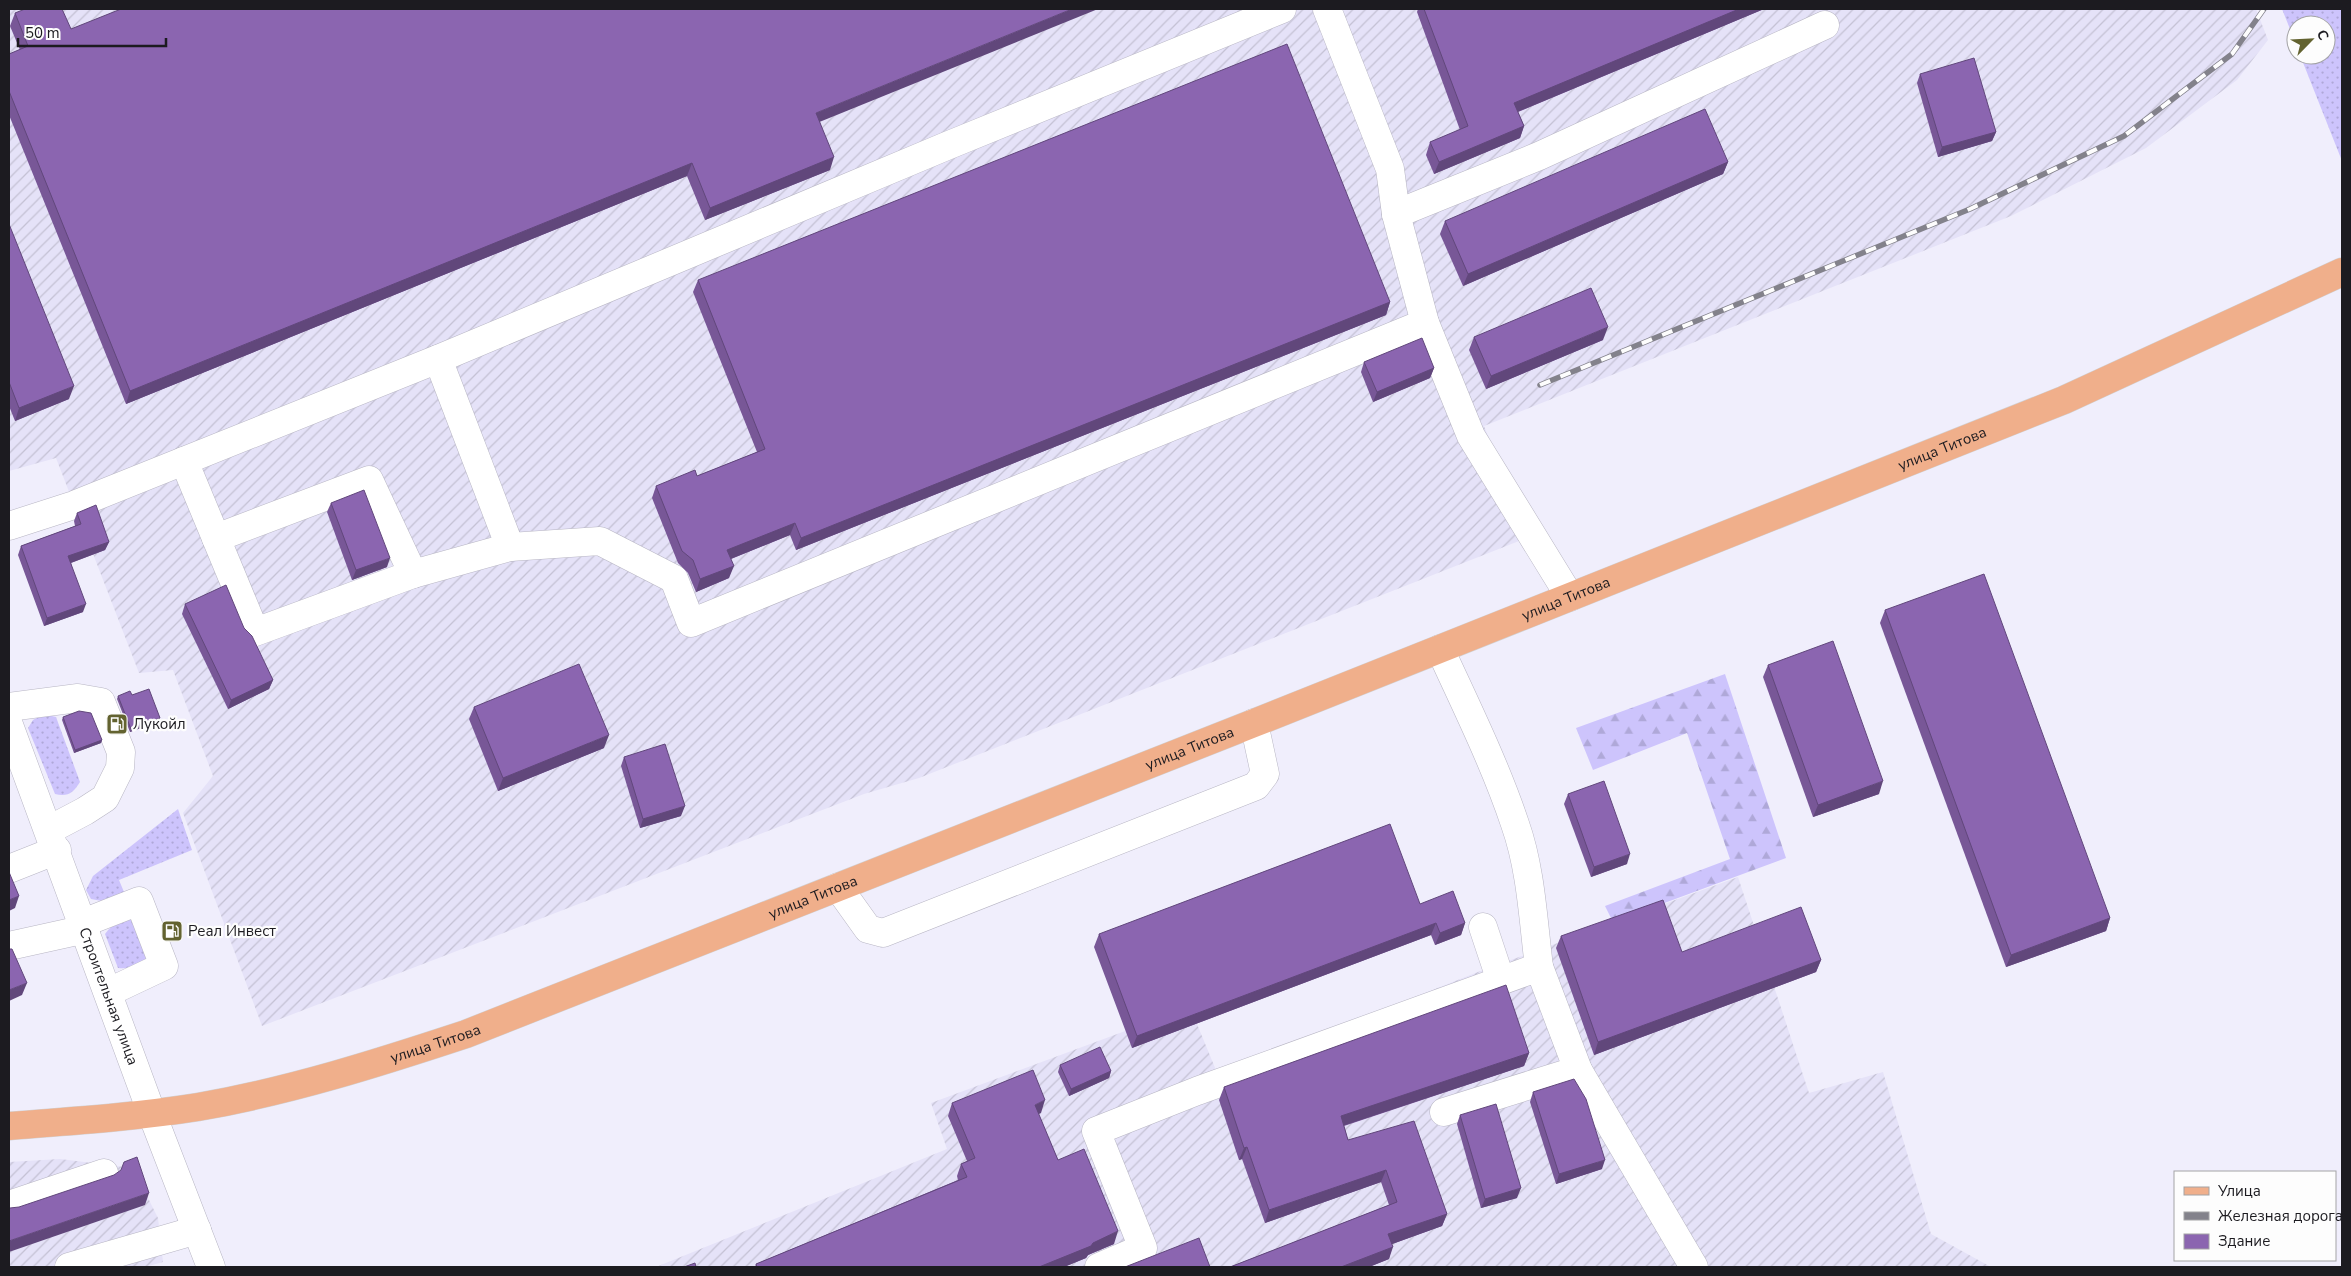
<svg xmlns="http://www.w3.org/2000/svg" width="2351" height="1276" font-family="'Nunito Sans',sans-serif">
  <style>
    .industrial { fill: url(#industrial-furrows) }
    .grass { fill: url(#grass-dots) }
    .forest { fill: url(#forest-firs) }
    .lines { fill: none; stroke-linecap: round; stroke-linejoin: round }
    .minor-casing { stroke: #b8b6c4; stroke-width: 29 }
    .major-casing { stroke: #d2d1d2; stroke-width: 29 }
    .minor { stroke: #fff; stroke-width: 28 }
    .major { stroke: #f0af8b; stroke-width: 28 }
    .rail-casing { stroke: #83828b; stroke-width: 5.5 }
    .rail { stroke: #fdfdfd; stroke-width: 4; stroke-dasharray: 11; stroke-linecap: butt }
    .wall { fill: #785797 }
    .shaded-wall { fill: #61477b }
    .building { fill: #8b65b0; stroke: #61477b }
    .labels { text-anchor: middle; stroke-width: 4.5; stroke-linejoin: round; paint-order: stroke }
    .street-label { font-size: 15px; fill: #1c1b20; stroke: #fdfdfd }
    .poi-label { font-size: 15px; fill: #1c1b20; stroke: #fdfdfd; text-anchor: start }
  </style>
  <defs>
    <pattern id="industrial-furrows" width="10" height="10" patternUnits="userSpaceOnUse" patternTransform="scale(1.25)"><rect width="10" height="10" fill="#e5e2f8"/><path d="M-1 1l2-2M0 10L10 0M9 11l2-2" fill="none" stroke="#c4c1d4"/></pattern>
    <pattern id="grass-dots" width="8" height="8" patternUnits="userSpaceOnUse" patternTransform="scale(1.25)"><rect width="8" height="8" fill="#cdc4fc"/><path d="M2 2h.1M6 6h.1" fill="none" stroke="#afa8d8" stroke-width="1.8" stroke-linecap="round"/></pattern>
    <pattern id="forest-firs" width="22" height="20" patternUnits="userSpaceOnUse" patternTransform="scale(1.25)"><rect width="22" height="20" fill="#cdc4fc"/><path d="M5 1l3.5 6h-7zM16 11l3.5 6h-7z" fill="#afa8d8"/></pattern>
  </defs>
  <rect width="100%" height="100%" fill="#f0eefc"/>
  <!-- industrial -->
  <g class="industrial">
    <polygon points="9,9 2256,9 2268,40 2237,80 2146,148 2011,216 1484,426 1529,537 919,778 864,794 262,1026 183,813 213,776 173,670 139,673 56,458 9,471"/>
    <polygon points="1738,877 1809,1093 1883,1072 1931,1234 1991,1267 656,1267 947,1149 931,1103 1190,1007 1218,1075 1478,972"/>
    <polygon points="60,1159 133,1168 158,1218 163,1262 145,1267 9,1267 9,1162"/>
  </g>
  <!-- grass -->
  <g class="grass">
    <polygon points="2282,9 2342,9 2342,161 2300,55 2326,55 2326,25 2296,25 2296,44"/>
    <path d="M44,714l12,3 24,65c-7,11 -12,15 -25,12l-27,-66 5,-8z"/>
    <polygon points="178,809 192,850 119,880 124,892 123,896 107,902 91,899 86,890 93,876"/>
    <path d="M134,919l14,39c-9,8 -17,11 -30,10l-13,-34c8,-11 15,-14 29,-15z"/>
  </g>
  <!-- forest -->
  <polygon class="forest" points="1725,674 1786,858 1613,922 1605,906 1730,859 1687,733 1593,770 1576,728"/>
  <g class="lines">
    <!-- minor casing -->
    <g class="minor-casing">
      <g id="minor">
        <polyline points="1396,214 1539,156 1825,25"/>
        <polyline points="1425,323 1471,436 1570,597"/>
        <polyline points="438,359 510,547 600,541 674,579 691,623 1425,323 1396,214 1390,169 1327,9"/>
        <polyline points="184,461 255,632 413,574 510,547"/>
        <polyline points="9,526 74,505 438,359 949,145 1282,9"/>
        <polyline points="216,538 369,480 413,574"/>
        <path d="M1440,649c26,57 55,115 75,175 16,45 18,95 24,143"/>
        <polyline points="9,707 78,698 101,702 121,752 120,768 105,798 85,811 49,830"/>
        <path id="s1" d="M9,725l143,389 59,153"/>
        <polyline points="9,869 57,850"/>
        <polyline points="838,887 868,929 883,933 1256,786 1265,774 1254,723"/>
        <polyline points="83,923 139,901 164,966 109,992"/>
        <polyline points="1483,927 1501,981"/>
        <polyline points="9,946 86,929"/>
        <polyline points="1444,1112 1578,1070"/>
        <polyline points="9,1205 104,1173"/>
        <polyline points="69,1267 197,1230"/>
        <polyline points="1099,1267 1143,1248 1096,1131 1197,1091 1539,967 1578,1070 1694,1267"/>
      </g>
    </g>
    <!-- major casing -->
    <g class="major-casing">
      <g id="major">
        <path id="s2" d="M9,1126c63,-5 126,-9 189,-19 92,-16 180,-44 268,-73l788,-311 810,-323 278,-128"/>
      </g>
    </g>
    <!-- minor -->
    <use href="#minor" class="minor"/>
    <!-- major -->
    <use href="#major" class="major"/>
    <!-- rail casing -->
    <g class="rail-casing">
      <polyline id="rail" points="1540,385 1970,209 2124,136 2232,54 2264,9"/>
    </g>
    <!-- rail -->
    <use href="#rail" class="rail"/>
  </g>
  <!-- wall -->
  <g class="wall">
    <polygon points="1418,9 1764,9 1518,112 1524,126 1520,138 1434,174 1426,155 1430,142 1460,130 1417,12"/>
    <polygon points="15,13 71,29 820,122 830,170 705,220 687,176 126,404 9,115 9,54 20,50 10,26"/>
    <polygon points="1920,74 1996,132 1992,141 1938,157 1917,83"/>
    <polygon points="1728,162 1723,174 1463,286 1440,234 1445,221"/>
    <polygon points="9,224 69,399 15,421 9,406"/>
    <polygon points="698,280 1390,302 1386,315 796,550 790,535 731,559 729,578 696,592 688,573 678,563 652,498 656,486 697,476 757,452 693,292"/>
    <polygon points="1474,337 1603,340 1486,389 1469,350"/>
    <polygon points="1364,362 1434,368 1430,378 1373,402 1361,372"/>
    <polygon points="331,503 387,567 352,580 327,512"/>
    <polygon points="77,513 109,542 105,550 71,563 83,612 44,626 18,555 21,546 75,526 74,521"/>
    <polygon points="185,604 244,628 273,680 269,689 228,709 182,614"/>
    <polygon points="1885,610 2110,918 2106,931 2006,967 1880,623"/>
    <polygon points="1768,665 1879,794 1813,817 1763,677"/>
    <polygon points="132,695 160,718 159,721 130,732 117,699 118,696"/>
    <polygon points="474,707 604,748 498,791 469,719"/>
    <polygon points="63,717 102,740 101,743 74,753 62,720"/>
    <polygon points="624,757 681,816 640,828 621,766"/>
    <polygon points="1568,794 1627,864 1591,877 1564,804"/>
    <polygon points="1420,904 1465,923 1461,935 1435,945 1431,935 1132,1048 1094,947 1099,934"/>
    <polygon points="1561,936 1682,952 1821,960 1816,972 1594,1055 1556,948"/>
    <polygon points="1529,1053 1524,1066 1344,1126 1348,1140 1447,1214 1442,1226 1392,1244 1389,1259 1369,1267 1230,1267 1389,1205 1381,1182 1265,1223 1242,1159 1239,1160 1219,1100 1224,1087"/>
    <polygon points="1060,1065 1111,1071 1109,1078 1069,1096 1058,1072"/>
    <polygon points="1533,1092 1602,1169 1556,1184 1530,1102"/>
    <polygon points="952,1103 1041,1113 1038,1114 1058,1160 1114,1244 1088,1255 1086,1258 1064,1267 755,1267 756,1264 958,1180 957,1176 961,1164 967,1161 948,1116"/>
    <polygon points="1460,1115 1517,1198 1481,1208 1457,1124"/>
  </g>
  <!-- shaded-wall -->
  <g class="shaded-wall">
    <polygon points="1072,9 1098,9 812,125 816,113"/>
    <polygon points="1739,9 1764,9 1510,115 1514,103"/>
    <polygon points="1524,126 1520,138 1434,174 1439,162"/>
    <polygon points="1996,132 1992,141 1938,157 1942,147"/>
    <polygon points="834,157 830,170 705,220 710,208"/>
    <polygon points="1728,162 1723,174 1463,286 1468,274"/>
    <polygon points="692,163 687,176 126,404 130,391"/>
    <polygon points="1390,302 1386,315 796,550 801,538"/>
    <polygon points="1608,327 1603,340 1486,389 1491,376"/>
    <polygon points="1434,368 1430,378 1373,402 1377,392"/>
    <polygon points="74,386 69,399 15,421 19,408"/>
    <polygon points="795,523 790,535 723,562 727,550"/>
    <polygon points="109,542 105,550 65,565 68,556"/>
    <polygon points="390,558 387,567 352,580 356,570"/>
    <polygon points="734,566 729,578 696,592 700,579"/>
    <polygon points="86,604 83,612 44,626 47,618"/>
    <polygon points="273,680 269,689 228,709 231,700"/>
    <polygon points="160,718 159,721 130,732 131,729"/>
    <polygon points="609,735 604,748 498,791 503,778"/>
    <polygon points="102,740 101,743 74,753 75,750"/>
    <polygon points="1883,781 1879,794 1813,817 1818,805"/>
    <polygon points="685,806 681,816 640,828 643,819"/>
    <polygon points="1630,854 1627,864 1591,877 1594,867"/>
    <polygon points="19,896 15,908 9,911 9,900"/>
    <polygon points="2110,918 2106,931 2006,967 2011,955"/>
    <polygon points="1436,923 1431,935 1132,1048 1137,1036"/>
    <polygon points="1465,923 1461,935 1435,945 1440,933"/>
    <polygon points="1821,960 1816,972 1594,1055 1598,1042"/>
    <polygon points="27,983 22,995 9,1001 9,990"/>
    <polygon points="1529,1053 1524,1066 1336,1128 1341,1116"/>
    <polygon points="1111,1071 1109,1078 1069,1096 1071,1089"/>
    <polygon points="1045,1100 1041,1113 1030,1117 1035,1105"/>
    <polygon points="1247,1147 1242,1159 1239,1160 1244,1148"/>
    <polygon points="1605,1160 1602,1169 1556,1184 1559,1174"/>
    <polygon points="1386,1170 1381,1182 1265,1223 1269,1210"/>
    <polygon points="1521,1188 1517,1198 1481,1208 1485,1199"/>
    <polygon points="149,1193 145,1205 9,1252 9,1241"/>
    <polygon points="1447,1214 1442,1226 1384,1247 1388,1234"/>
    <polygon points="1118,1231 1114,1244 1088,1255 1086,1258 1064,1267 1039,1267"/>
    <polygon points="1393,1247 1389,1259 1369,1267 1341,1267"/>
  </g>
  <!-- building -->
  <g class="building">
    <polygon points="25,9 62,9 71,29 121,9 1072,9 816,113 834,157 710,208 692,163 130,391 9,91 9,54 28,46 15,13"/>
    <polygon points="1424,9 1739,9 1514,103 1524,126 1439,162 1430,142 1468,126"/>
    <polygon points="1287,44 1390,302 801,538 795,523 727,550 734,566 700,579 693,560 682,551 656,486 695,470 697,476 765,449 698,280"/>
    <polygon points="1974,58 1996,132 1942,147 1920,74"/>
    <polygon points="1705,109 1728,162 1468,274 1445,221"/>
    <polygon points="9,224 74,386 19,408 9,382"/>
    <polygon points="1591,288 1608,327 1491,376 1474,337"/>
    <polygon points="1422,338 1434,368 1377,392 1364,362"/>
    <polygon points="364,490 390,558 356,570 331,503"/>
    <polygon points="96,505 109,542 68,556 86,604 47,618 21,546 81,524 77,513"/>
    <polygon points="1984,574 2110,918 2011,955 1885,610"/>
    <polygon points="226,585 244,628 252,636 273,680 231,700 185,604"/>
    <polygon points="1833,641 1883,781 1818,805 1768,665"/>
    <polygon points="579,664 609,735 503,778 474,707"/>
    <polygon points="149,689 160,718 131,729 118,696 130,691 132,695"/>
    <polygon points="79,711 91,713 102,740 75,750 63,717"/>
    <polygon points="665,744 685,806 643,819 624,757"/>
    <polygon points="1604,781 1630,854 1594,867 1568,794"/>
    <polygon points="1390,824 1420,904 1453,891 1465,923 1440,933 1436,923 1137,1036 1099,934"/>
    <polygon points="9,872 19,896 9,900"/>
    <polygon points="1663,900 1682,952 1801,907 1821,960 1598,1042 1561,936"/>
    <polygon points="9,949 12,949 27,983 9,990"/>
    <polygon points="1506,985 1529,1053 1341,1116 1348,1140 1414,1121 1447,1214 1388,1234 1393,1247 1341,1267 1230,1267 1397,1202 1386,1170 1269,1210 1247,1147 1244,1148 1224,1087"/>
    <polygon points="1100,1047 1111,1071 1071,1089 1060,1065"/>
    <polygon points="1033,1070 1045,1100 1035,1105 1058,1160 1084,1149 1118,1231 1093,1243 1091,1246 1039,1267 757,1267 756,1264 967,1177 961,1164 975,1158 952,1103"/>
    <polygon points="1574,1079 1586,1099 1605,1160 1559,1174 1533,1092"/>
    <polygon points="1496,1104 1521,1188 1485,1199 1460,1115"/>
    <polygon points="137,1157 149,1193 9,1241 9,1207 10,1208 19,1207 114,1175 121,1170 124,1162"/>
    <polygon points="1199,1238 1210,1267 1125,1267"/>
    <polygon points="695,1263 696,1267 684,1267"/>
  </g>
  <!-- icons -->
  <defs>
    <g id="fuel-square" transform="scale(1.125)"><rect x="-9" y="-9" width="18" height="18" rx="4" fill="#636330" stroke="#fdfdfd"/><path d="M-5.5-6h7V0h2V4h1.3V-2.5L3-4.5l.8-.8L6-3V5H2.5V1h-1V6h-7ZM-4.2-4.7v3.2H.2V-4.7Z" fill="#fff"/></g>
  </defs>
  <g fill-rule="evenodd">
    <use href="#fuel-square" x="117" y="724"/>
    <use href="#fuel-square" x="172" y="931"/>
  </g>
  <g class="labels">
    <!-- street labels -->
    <g class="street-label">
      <text dy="5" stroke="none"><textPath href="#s2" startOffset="2056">улица Титова</textPath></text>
      <text dy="5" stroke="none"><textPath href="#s2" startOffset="1651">улица Титова</textPath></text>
      <text dy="5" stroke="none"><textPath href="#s2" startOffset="1246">улица Титова</textPath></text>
      <text dy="5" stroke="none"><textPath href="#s2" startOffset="841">улица Титова</textPath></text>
      <text dy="5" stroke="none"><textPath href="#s1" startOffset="289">Строительная улица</textPath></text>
      <text dy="5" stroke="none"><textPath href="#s2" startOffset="436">улица Титова</textPath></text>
    </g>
    <!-- poi labels -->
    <g class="poi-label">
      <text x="133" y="729">Лукойл</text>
      <text x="188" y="936">Реал Инвест</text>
    </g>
  </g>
  <!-- border -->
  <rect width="2351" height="1276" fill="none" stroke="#1c1b20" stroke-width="20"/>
  <!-- legend -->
  <rect x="2174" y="1171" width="162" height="90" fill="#fdfdfd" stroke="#a3a3a5"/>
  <rect x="2184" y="1187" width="25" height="8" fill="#f0af8b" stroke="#a3a3a5"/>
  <text x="2218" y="1196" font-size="15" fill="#1c1b20">Улица</text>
  <rect x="2184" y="1212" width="25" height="8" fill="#83828b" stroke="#a3a3a5"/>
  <text x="2218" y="1221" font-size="15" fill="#1c1b20">Железная дорога</text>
  <rect x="2184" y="1234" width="25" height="15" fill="#8b65b0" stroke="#a3a3a5"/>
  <text x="2218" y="1246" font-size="15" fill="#1c1b20">Здание</text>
  <!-- north arrow -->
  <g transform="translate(2311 40) rotate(66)"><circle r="24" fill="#fdfdfd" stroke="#a3a3a5"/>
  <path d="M0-4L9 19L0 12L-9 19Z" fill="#636330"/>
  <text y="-8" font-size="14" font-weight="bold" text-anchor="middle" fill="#1c1b20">С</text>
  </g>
  <!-- scale -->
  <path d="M18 38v8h148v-8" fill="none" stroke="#1c1b20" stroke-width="2.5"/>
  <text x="25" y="38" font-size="15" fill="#1c1b20" stroke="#fdfdfd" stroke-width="4" paint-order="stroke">50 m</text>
</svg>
